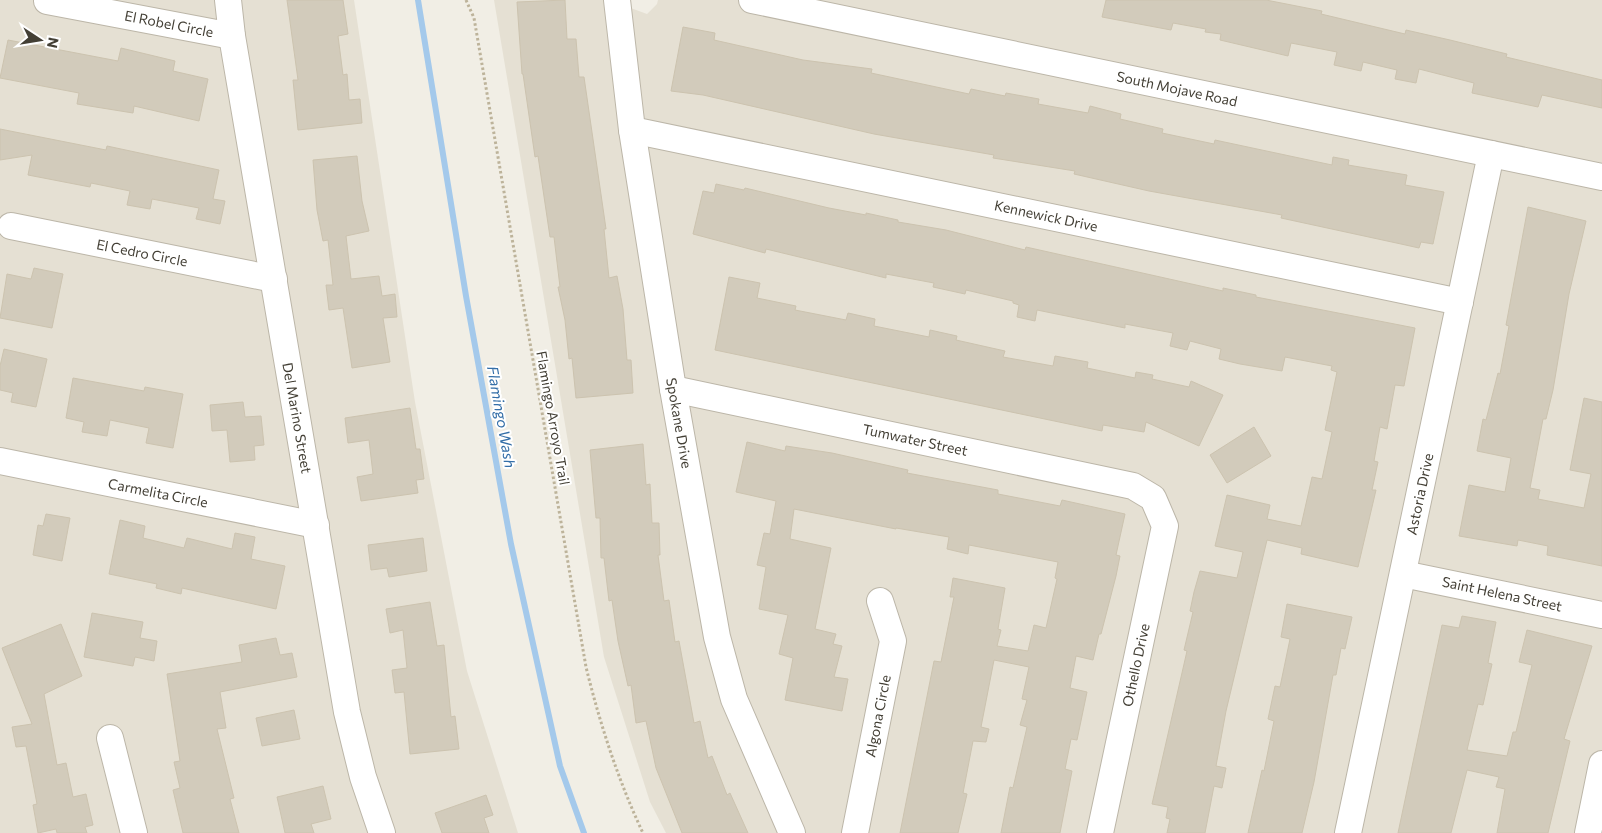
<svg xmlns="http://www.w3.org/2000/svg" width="1602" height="833" font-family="Commissioner,sans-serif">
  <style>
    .residential { fill: #e5e0d3 }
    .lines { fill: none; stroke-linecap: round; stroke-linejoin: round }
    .stream { stroke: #a4c9eb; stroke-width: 6 }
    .building { fill: #d2cbbb; stroke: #ccc3af }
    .minor-casing { stroke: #bcb6a8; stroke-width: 28 }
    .path { stroke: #bdb39a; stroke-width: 3; stroke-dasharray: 2.5 2.5; stroke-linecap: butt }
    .minor { stroke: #fff; stroke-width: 26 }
    .labels { text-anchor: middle; stroke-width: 4; stroke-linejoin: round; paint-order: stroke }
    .street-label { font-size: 14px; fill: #433f35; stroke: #fff }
    .water-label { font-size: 15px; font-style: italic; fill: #356fa8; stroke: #fff }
  </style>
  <rect width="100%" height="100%" fill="#f1eee5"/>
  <!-- residential -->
  <g class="residential">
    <polygon points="0,0 354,0 415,402 467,671 518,833 0,833"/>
    <polygon points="494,0 609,0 647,14 657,4 658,0 1602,0 1602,833 666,833 650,802 604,657"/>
  </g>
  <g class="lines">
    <!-- stream -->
    <polyline class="stream" points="418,0 466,296 511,544 560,766 584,833"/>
  </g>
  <!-- building -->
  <g class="building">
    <polygon points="287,0 343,0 348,34 338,36 343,75 347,74 349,100 360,99 362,123 298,130 293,80 298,80"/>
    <polygon points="565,0 567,39 576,39 579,77 584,77 606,229 604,229 609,278 617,276 623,309 627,360 631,360 633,393 576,398 572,358 569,359 565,320 558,287 560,287 554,237 550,237 538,156 535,157 523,74 522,74 517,2"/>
    <polygon points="1106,0 1266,0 1322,11 1321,14 1405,34 1406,30 1450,40 1507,54 1506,57 1602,80 1602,108 1542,95 1538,107 1472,93 1474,83 1419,69 1416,83 1395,79 1397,70 1363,62 1361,71 1334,65 1337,52 1291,43 1288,56 1220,40 1221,34 1205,32 1206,29 1173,23 1171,30 1102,17"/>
    <polygon points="683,27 715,33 714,40 803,60 872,69 871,73 969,94 971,89 1005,96 1006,93 1039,99 1038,104 1088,113 1090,106 1121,114 1120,119 1163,129 1162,133 1214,144 1215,140 1332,165 1333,157 1349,160 1348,165 1407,175 1405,185 1444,192 1433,244 1421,242 1419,248 1401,244 1281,218 1282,215 1149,191 1074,174 1075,171 993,158 994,155 874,134 703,95 671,91"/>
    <polygon points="8,40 118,61 121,48 175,61 173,71 208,79 199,121 134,106 133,113 77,104 79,93 0,78"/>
    <polygon points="0,129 106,150 107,146 219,170 213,199 225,201 220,224 196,219 199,208 152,199 150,209 127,205 130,191 91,183 90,187 28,175 32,155 0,160"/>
    <polygon points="357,156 362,201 369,231 346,236 351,279 379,276 382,296 395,294 397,317 383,318 390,362 352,368 343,308 329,310 326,285 333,285 328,240 323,241 317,210 313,160"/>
    <polygon points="716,184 744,190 745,188 829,208 866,215 866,213 898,220 898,222 946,230 1025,250 1026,247 1223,291 1223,288 1256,295 1256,297 1415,328 1404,386 1395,385 1387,429 1380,427 1374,461 1378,462 1372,490 1376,490 1358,567 1301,554 1302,548 1267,540 1226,711 1216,766 1226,768 1222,788 1214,786 1205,833 1167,833 1170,819 1166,818 1168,807 1152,804 1187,651 1184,650 1193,612 1190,611 1194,592 1200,571 1237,578 1243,552 1215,546 1227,495 1270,505 1267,519 1301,526 1312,477 1322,479 1332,432 1325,430 1337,372 1331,370 1332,366 1285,357 1282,371 1240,364 1219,359 1221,349 1190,341 1187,350 1170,346 1173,333 1125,324 1125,328 1037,310 1035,321 1017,317 1019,305 1013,303 1013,301 966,290 965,294 933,287 934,283 886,274 886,278 766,249 765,253 693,234 703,191 714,193"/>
    <polygon points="1528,207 1586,221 1569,294 1553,390 1546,419 1543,419 1530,488 1540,490 1538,499 1584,508 1591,474 1570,470 1584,398 1602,402 1602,566 1547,555 1548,546 1518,540 1517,546 1459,536 1469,485 1505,492 1511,458 1477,451 1483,419 1486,420 1498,373 1500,374 1509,326 1506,325"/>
    <polygon points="34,268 63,274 52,328 0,318 7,274 31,279"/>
    <polygon points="729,277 760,283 757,298 796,306 795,310 846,320 848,313 875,319 874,326 929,337 930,330 957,336 956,340 1005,351 1003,357 1053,366 1055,356 1088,362 1087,368 1135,378 1136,372 1153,375 1152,379 1189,387 1191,381 1223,395 1199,446 1146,422 1144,432 1103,425 1102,431 715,350"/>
    <polygon points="4,349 47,359 36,407 11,402 13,393 0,390 0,366"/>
    <polygon points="73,378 144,391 145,387 183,394 173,448 146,443 149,428 110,420 107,436 82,432 84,422 66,418"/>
    <polygon points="243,402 245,417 261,416 264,445 254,446 255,460 230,462 227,430 212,431 210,405"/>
    <polygon points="410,408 416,449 420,449 424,479 416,480 418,493 361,501 357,477 373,474 369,440 348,443 345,418"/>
    <polygon points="1254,427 1271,456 1227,483 1210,455"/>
    <polygon points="747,442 785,451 786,446 832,453 908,470 907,473 998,490 998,494 1060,506 1062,500 1125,514 1116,555 1120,556 1116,576 1101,634 1099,634 1093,660 1076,656 1070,688 1087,692 1077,740 1071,739 1065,769 1072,771 1060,833 1001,833 1010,787 1013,788 1027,727 1020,725 1027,700 1022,699 1029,667 994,660 981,727 989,729 986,742 973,741 963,793 967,794 958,833 900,833 934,661 941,662 954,597 950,597 953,578 1005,588 998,629 1001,630 997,646 1028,651 1034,625 1046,628 1057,579 1055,578 1058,562 969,545 968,554 947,549 949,537 896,528 896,529 794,509 790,539 831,548 815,629 836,634 833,644 842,646 834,677 848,679 842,711 785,700 793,658 779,654 788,615 759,609 766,567 757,565 764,533 770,534 776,501 736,492"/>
    <polygon points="643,444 646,485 650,484 652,523 659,523 660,555 658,555 664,601 669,600 675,642 679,641 694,723 700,721 708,758 712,756 727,795 730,793 748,833 682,833 656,768 646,721 636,723 631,685 628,686 618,641 612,600 609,601 604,558 601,558 600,518 596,518 590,450"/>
    <polygon points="46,514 70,518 62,561 33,555 38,525 43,526"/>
    <polygon points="120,520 145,526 143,538 184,548 187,538 232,549 235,533 255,537 251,559 285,566 276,609 182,588 181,594 156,588 157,584 109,574"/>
    <polygon points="423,538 427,571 389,577 387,568 371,570 368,545"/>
    <polygon points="430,602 437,646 444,645 451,717 455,716 459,749 410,754 404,692 395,693 392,670 407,668 403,630 390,633 386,609"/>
    <polygon points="1287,604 1352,617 1345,649 1341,648 1336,675 1333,675 1314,782 1302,833 1248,833 1262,770 1264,771 1274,721 1268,719 1275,686 1280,687 1290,639 1281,637"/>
    <polygon points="92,613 143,622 140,638 157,641 154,661 135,657 133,666 84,657"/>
    <polygon points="1462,616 1496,622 1488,663 1492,664 1483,705 1478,704 1467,750 1507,756 1513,732 1516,732 1532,665 1519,662 1527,630 1592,646 1564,739 1570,741 1548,833 1497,833 1505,789 1496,787 1499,777 1467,770 1451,833 1398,833 1442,625 1459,628"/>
    <polygon points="61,624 82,676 44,694 57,765 66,763 73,797 86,794 93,825 85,827 87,833 57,833 56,829 38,833 33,805 37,804 26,746 16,747 12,727 32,724 2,648"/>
    <polygon points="276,638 280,655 292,653 297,677 220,692 226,728 217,729 234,798 230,799 239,833 183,833 173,790 180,788 174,762 180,761 167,674 242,662 239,645"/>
    <polygon points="294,710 300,739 262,746 256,718"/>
    <polygon points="323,786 331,819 311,824 314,833 285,833 277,797"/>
    <polygon points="486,795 493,815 484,818 489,833 442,833 435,813"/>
  </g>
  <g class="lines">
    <!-- minor casing -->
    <g class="minor-casing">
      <g id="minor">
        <polyline points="228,0 232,36 347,712 363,777 382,833"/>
        <polyline points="617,0 632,130 673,389 717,637 734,699 792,833"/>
        <polyline points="752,0 1602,177"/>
        <polyline points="47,1 232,36"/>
        <polyline points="632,130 1460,302"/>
        <polyline points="11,226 274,279"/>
        <polyline points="673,389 1133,486 1153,498 1165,526 1100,833"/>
        <polyline points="0,461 316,525"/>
        <polyline points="1403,574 1602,615"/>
        <polyline points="110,738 134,833"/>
        <polyline points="855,833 893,641 880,601"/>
        <polyline points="1348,833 1491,154"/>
        <polyline points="1588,833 1602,764"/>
      </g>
    </g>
    <!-- path -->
    <path class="path" d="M466,0l8,18 112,649c14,57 32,113 57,166"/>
    <!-- minor -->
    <use href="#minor" class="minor"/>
  </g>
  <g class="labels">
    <!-- street labels -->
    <g class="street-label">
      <text transform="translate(169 24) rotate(11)" y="5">El Robel Circle</text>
      <text transform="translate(1177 89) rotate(12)" y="5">South Mojave Road</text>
      <text transform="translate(1046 216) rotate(12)" y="5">Kennewick Drive</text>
      <text transform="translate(142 253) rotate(11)" y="5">El Cedro Circle</text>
      <text transform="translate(297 418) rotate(80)" y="5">Del Marino Street</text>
      <text transform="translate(553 418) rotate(80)" y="5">Flamingo Arroyo Trail</text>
      <text transform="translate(679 423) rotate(80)" y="5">Spokane Drive</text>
      <text transform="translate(915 440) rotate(12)" y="5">Tumwater Street</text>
      <text transform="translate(158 493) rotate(11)" y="5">Carmelita Circle</text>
      <text transform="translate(1420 494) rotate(-78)" y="5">Astoria Drive</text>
      <text transform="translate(1502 594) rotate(12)" y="5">Saint Helena Street</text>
      <text transform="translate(1136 665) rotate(-78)" y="5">Othello Drive</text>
      <text transform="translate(878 716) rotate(-79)" y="5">Algona Circle</text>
    </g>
    <!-- water labels -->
    <g class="water-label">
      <text transform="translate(501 417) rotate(80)" y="5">Flamingo Wash</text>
    </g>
  </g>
  <!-- north arrow -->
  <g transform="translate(40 40) rotate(102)" stroke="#ffffff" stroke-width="4" paint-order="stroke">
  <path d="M0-4L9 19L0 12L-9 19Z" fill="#433f35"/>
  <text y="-8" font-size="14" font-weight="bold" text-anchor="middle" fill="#433f35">N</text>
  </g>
</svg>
